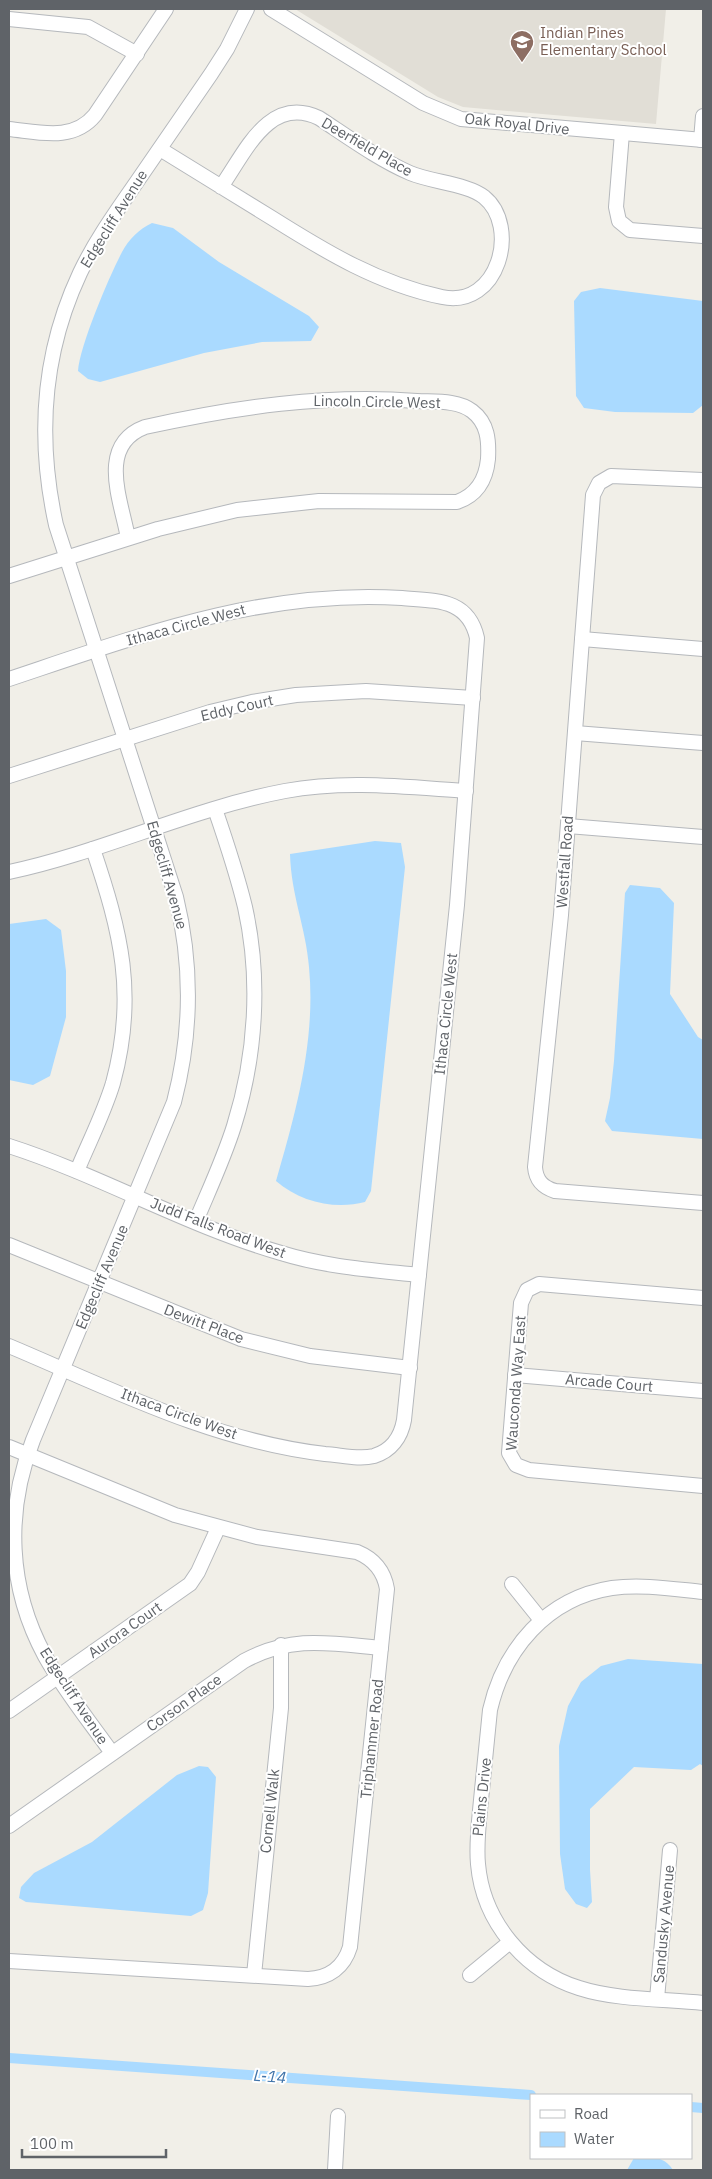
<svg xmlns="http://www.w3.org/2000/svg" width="712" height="2179" font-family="'IBM Plex Sans',sans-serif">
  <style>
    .education { fill: #e1ded6 }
    .water { fill: #aadaff }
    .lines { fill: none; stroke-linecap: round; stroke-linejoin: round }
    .canal { stroke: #aadaff; stroke-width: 10 }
    .minor-casing { stroke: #b5b8bc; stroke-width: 16 }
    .minor { stroke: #fff; stroke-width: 14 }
    .labels { text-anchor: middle; stroke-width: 4; stroke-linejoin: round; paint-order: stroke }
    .education-label { font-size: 15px; fill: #785e54; stroke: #fff; text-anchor: start }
    .street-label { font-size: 15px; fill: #5f6368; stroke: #fff }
    .water-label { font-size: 16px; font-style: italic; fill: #4174aa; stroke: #fff }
  </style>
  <rect width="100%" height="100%" fill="#f1efe8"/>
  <!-- education -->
  <polygon class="education" points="295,9 666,9 656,124 463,107 438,97"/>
  <!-- water -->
  <g class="water">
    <path d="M152,223l21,5 46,34 90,54 10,11 -8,14 -49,1 -58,11 -104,29 -12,-3 -10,-8c2,-26 31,-94 44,-119 7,-13 17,-23 30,-29z"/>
    <polygon points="600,288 703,301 703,405 693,413 615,412 584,408 576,396 574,301 581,292"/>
    <path d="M375,841l26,2 4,24 -34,324 -6,11c-30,8 -65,0 -89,-21 20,-69 40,-141 33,-214 -3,-39 -18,-72 -19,-113z"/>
    <polygon points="630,885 660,888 674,903 670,994 698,1037 703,1040 703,1139 612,1131 605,1121 610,1098 614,1061 625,893"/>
    <polygon points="46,919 61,930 66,971 66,1017 50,1076 33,1085 9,1080 9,924"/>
    <polygon points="628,1659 703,1664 703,1766 700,1764 691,1770 634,1767 590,1809 590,1870 592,1902 587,1908 576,1904 565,1889 560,1854 559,1746 568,1706 581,1682 601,1666"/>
    <polygon points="199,1766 208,1767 216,1777 208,1893 203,1910 191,1916 26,1902 19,1898 21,1887 34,1873 92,1842 177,1775"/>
    <path d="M634,2158c17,-1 29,-3 39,12h-46z"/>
  </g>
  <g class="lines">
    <!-- canal -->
    <g class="canal">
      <polyline points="9,2058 531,2095"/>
      <polyline points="691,2107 703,2108"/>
    </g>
    <!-- minor casing -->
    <g class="minor-casing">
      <g id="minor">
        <polyline points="271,9 423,103 461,119 703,140"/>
        <polyline points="9,19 88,27 137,54"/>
        <path d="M9,129c30,3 64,13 86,-14l71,-106"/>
        <polyline points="622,133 616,207 619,221 630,230 703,236"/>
        <polyline points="701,140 703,116"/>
        <path d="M160,149c37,23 75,46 112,69 54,34 107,66 170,79 57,12 78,-71 42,-100 -16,-13 -53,-15 -74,-24 -32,-14 -62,-36 -91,-55 -50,-24 -74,35 -98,69"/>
        <path d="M703,480l-92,-4 -12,7 -6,12 -32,420 -26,252c1,13 7,20 20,24l148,12"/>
        <path d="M9,576l149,-47 79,-19 82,-9 138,1c20,-7 29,-22 31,-43 1,-18 0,-36 -16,-48 -15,-11 -37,-9 -55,-10 -92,-7 -182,6 -272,26 -48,18 -24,73 -17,111"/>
        <polyline points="582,639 703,649"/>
        <path d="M9,679c129,-43 254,-90 393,-81 33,3 66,0 75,40l-20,267 -53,515c-3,17 -13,31 -30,36 -15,4 -33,-1 -49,-2 -112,-13 -214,-65 -316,-108"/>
        <polyline points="575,733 703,743"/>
        <polyline points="9,776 210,712 252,702 296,695 366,691 473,698"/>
        <polyline points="568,826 703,837"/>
        <path d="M9,872c94,-20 181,-63 276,-81 60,-11 120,-4 181,0"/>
        <path d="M9,1146c93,30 178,80 272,107 45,14 92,17 138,22"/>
        <path d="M77,1171c12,-29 27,-58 36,-88 24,-88 8,-151 -20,-234"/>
        <path d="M196,1221c13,-31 28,-63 38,-95 22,-70 27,-147 11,-219 -8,-33 -19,-66 -30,-98"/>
        <polyline points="9,1245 241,1339 310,1356 410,1368"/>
        <polyline points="703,1298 539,1284 527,1290 521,1303 509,1453 516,1465 529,1470 703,1486"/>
        <polyline points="515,1375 703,1391"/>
        <path d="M9,1447l166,68 82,22 100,15c17,7 27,19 30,37l-37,358c-6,20 -21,31 -42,32l-299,-18"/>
        <polyline points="512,1584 541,1620"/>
        <path d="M703,1592c-30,-3 -61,-8 -91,-4 -65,10 -108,61 -122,122 -3,30 -6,60 -9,90 -2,22 -5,43 -3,64 5,58 47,107 101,124 37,12 85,11 124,15"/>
        <polyline points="9,1711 190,1584 198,1572 218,1528"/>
        <path d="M112,1753c-22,-31 -48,-63 -67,-97 -37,-68 -40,-144 -12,-216l141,-338c18,-69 19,-135 2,-205l-120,-372c-19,-86 -14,-171 24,-252 15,-32 36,-61 56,-90 25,-36 50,-73 75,-109l16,-25 20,-40"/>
        <path d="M9,1826l235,-165c48,-26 85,-18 137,-13"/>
        <polyline points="254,1975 281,1708 281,1645"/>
        <polyline points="470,1975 510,1942"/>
        <polyline points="657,1999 670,1850"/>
        <polyline points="335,2170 338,2116"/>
      </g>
    </g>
    <!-- minor -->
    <use href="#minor" class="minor"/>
  </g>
  <!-- icons -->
  <defs>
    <g id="school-pin" transform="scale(1.25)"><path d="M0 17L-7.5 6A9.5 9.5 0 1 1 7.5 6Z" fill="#8d6e63" stroke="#fff"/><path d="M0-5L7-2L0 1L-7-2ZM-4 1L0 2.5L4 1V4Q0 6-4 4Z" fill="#fff"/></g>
  </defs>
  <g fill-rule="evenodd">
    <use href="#school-pin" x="522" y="42"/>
  </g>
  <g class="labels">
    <!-- education labels -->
    <g class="education-label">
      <text x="540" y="38">Indian Pines<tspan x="540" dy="17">Elementary School</tspan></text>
    </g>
    <!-- street labels -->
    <g class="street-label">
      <text transform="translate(517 124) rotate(6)" y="5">Oak Royal Drive</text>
      <text transform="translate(367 147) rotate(30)" y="5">Deerfield Place</text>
      <text transform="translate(114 219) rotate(-58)" y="5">Edgecliff Avenue</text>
      <text transform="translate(377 402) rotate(1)" y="5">Lincoln Circle West</text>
      <text transform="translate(186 625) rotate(-15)" y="5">Ithaca Circle West</text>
      <text transform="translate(237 708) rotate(-13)" y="5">Eddy Court</text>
      <text transform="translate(565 862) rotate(-86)" y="5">Westfall Road</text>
      <text transform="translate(167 875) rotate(74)" y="5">Edgecliff Avenue</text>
      <text transform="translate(446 1014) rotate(-84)" y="5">Ithaca Circle West</text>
      <text transform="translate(218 1228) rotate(21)" y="5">Judd Falls Road West</text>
      <text transform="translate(102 1277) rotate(-67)" y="5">Edgecliff Avenue</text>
      <text transform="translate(204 1324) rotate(21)" y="5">Dewitt Place</text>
      <text transform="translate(516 1383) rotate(-86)" y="5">Wauconda Way East</text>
      <text transform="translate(609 1383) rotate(5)" y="5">Arcade Court</text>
      <text transform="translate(179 1414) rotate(20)" y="5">Ithaca Circle West</text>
      <text transform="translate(125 1630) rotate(-35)" y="5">Aurora Court</text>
      <text transform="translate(74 1696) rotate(57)" y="5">Edgecliff Avenue</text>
      <text transform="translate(184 1703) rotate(-35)" y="5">Corson Place</text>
      <text transform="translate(372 1739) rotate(-84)" y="5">Triphammer Road</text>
      <text transform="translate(482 1797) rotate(-84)" y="5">Plains Drive</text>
      <text transform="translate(270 1811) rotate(-84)" y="5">Cornell Walk</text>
      <text transform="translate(664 1924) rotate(-85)" y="5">Sandusky Avenue</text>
    </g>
    <!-- water labels -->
    <g class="water-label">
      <text transform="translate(270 2076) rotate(4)" y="6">L-14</text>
    </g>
  </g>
  <!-- border -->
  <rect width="712" height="2179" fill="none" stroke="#5f6368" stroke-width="20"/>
  <!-- legend -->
  <rect x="530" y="2094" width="162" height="65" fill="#ffffff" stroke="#bfc1c3"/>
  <rect x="540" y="2110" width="25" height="8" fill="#ffffff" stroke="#bfc1c3"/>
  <text x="574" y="2119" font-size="15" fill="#5f6368">Road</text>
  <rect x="540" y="2132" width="25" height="15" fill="#aadaff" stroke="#bfc1c3"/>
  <text x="574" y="2144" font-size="15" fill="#5f6368">Water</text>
  <!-- scale -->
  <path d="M22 2149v8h144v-8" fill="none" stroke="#5f6368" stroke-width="2.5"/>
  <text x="30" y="2149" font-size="15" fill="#5f6368" stroke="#ffffff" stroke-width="4" paint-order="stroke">100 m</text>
</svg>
